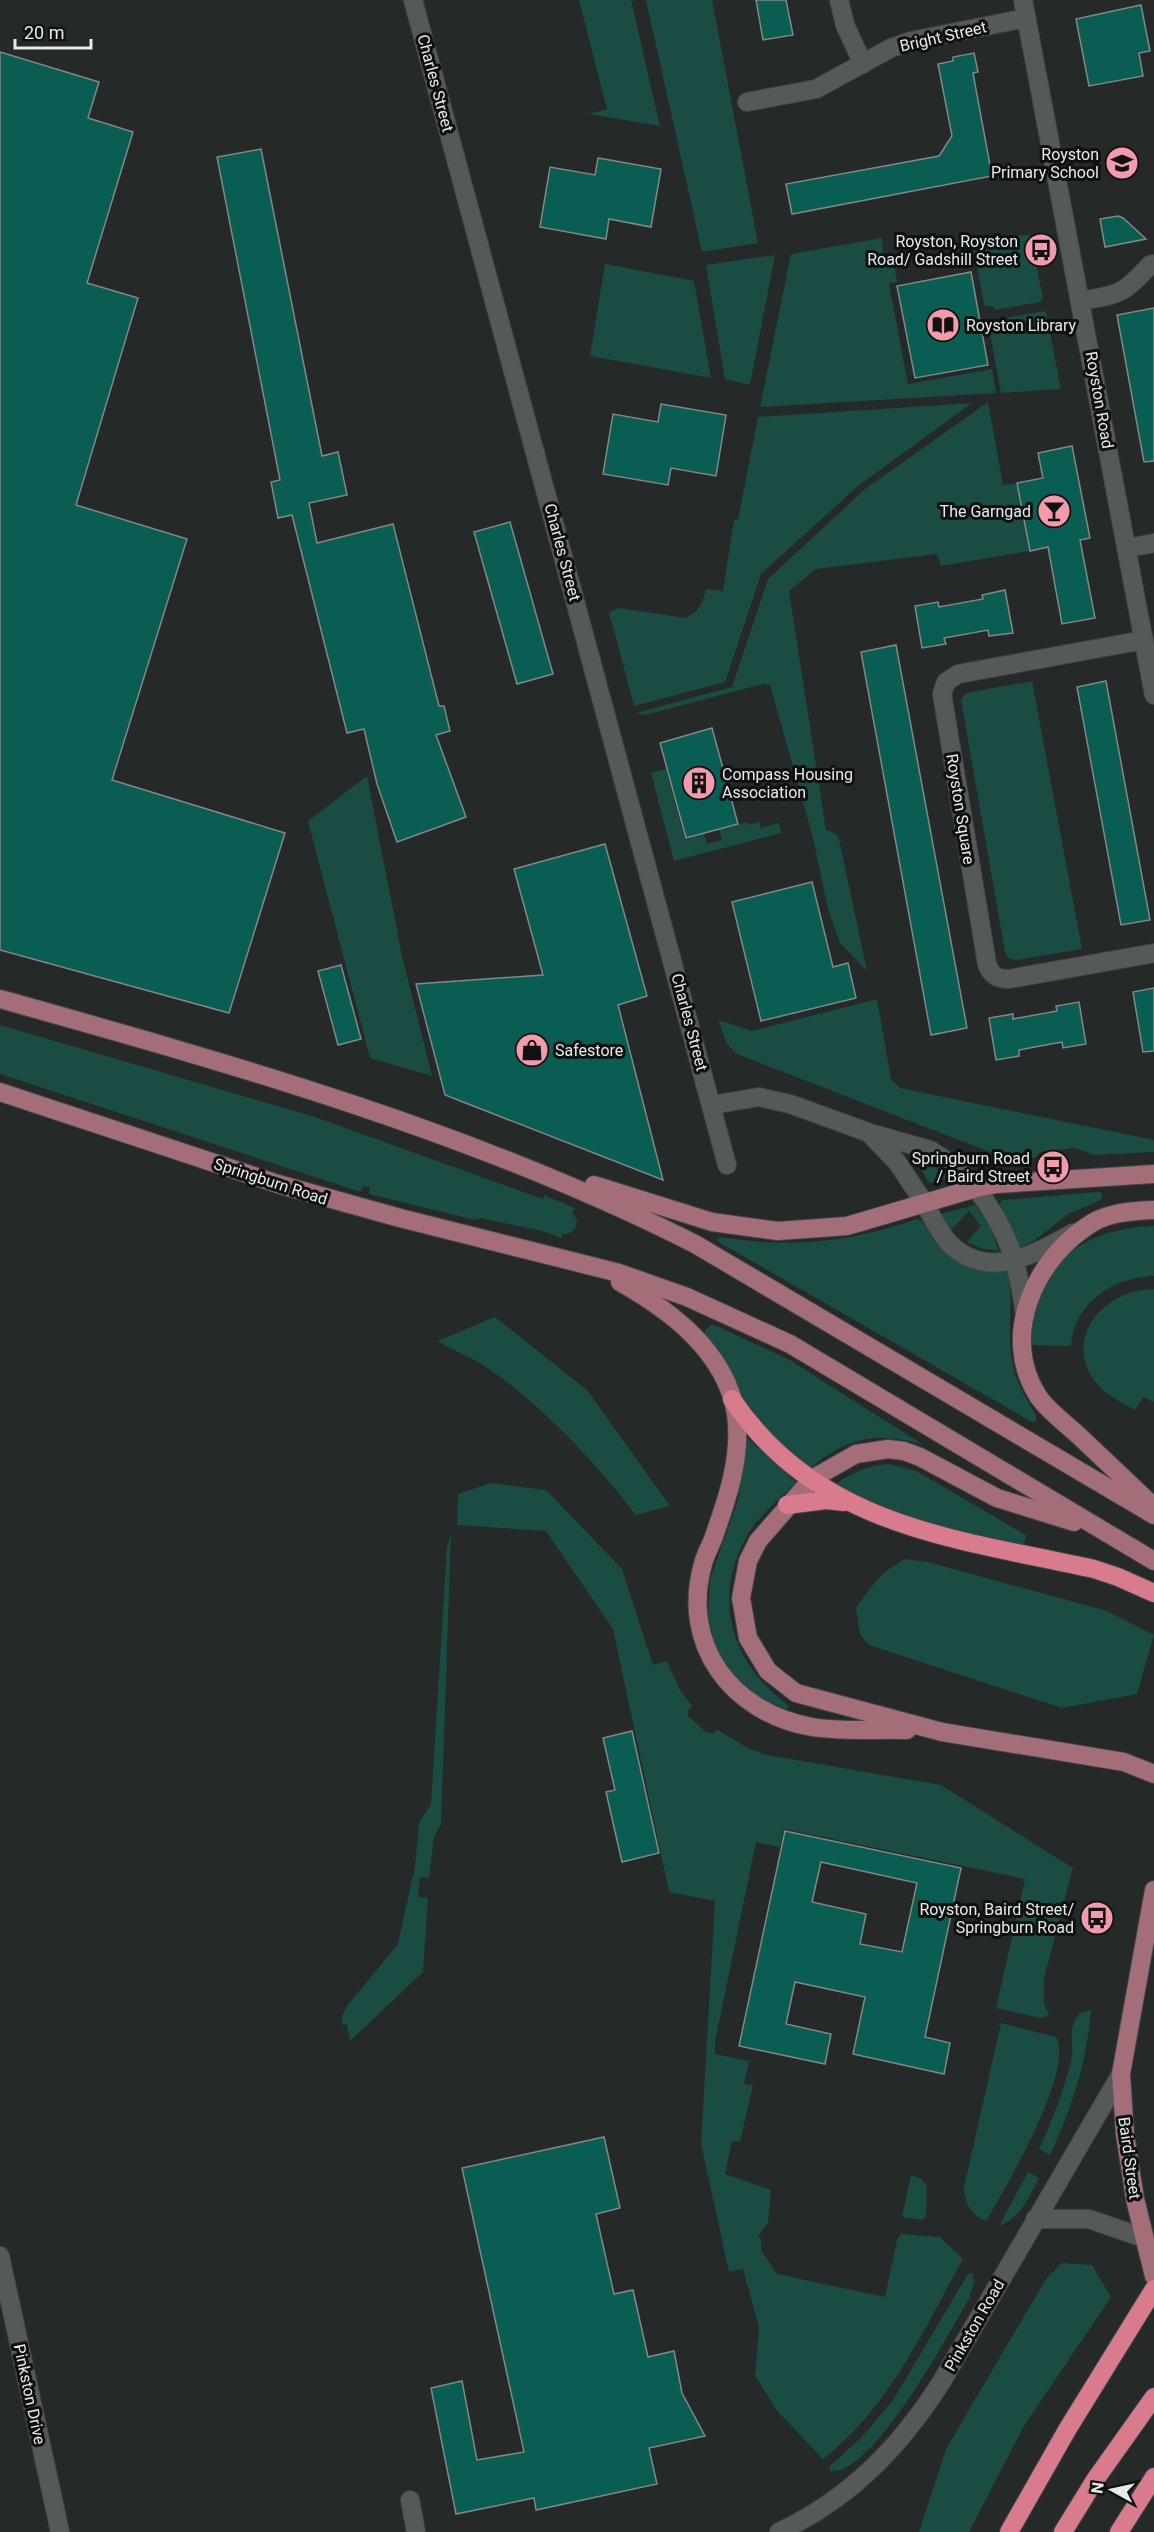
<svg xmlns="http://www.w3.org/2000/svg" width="1154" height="2532" font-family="Roboto,sans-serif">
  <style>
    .green { fill: #1a4c44 }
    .building { fill: #0a5d52; stroke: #838887; stroke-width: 1.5; fill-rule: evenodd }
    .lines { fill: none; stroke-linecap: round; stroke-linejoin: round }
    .street-casing { stroke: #424645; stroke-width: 20 }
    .secondary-casing { stroke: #424645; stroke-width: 20 }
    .primary-casing { stroke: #424645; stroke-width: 20 }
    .highway-casing { stroke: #424645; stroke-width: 20 }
    .street { stroke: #555a59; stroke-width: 18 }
    .secondary { stroke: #555a59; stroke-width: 18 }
    .primary { stroke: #a36e78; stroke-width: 18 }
    .highway { stroke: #d77b8d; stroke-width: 18 }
    .labels { text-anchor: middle; stroke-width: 6; stroke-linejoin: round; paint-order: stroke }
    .street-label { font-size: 16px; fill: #e7eaea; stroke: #0f1111 }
    .poi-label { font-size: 16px; fill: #e7eaea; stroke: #0f1111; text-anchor: end }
  </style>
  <rect width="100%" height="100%" fill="#252928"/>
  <!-- green -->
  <g class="green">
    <polygon points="579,0 631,0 660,126 589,114 607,109"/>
    <polygon points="646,0 712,0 758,243 702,252"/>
    <polygon points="1030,235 1043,298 1041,299 1041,302 995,310 994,307 984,305 977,266 974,266 971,250 973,245 1007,236"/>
    <polygon points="882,238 883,253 894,261 897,282 889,283 908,384 992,369 996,393 760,407 791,254"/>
    <polygon points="775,255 750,385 725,379 706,265"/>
    <polygon points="605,264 694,281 711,378 590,356"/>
    <polygon points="1043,311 1046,313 1061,389 1001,393 989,329 993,328 992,324 996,323 996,320"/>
    <polygon points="988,402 1003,485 1017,483 1030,551 941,566 937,554 816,569 789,591 826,830 836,834 839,839 867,971 840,943 828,909 813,838 770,685 763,684 645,715 636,713 732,687 768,579 865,489"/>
    <path d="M972,403l-114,83 -97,88 -36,108 -91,24 -25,-94 11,-4 66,10c13,-6 17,-16 20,-29l17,2 11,-71h4l20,-103z"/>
    <polygon points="1032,681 1082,949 1016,960 1008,958 1005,952 961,700 966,693"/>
    <polygon points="666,769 685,840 704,834 707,844 722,840 719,830 748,822 749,825 759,822 761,828 779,823 781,833 674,861 651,773"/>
    <polygon points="367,776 402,956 432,1076 370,1058 308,821"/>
    <polygon points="877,999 891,1079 900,1088 1154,1140 1154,1152 1094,1155 1075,1148 1040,1152 1035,1158 995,1154 737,1054 727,1044 718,1020 752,1031"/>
    <path d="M0,1025l315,92 228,82 1,-4 31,13 -3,5 5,7c0,10 -5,14 -14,14l-2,4 -19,-7 -62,-13 -5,2 -106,-26 1,-7 -7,-1 -2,6 -25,-8 -336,-110z"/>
    <polygon points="911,1155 934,1166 947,1176 946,1179 929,1183 918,1164 909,1156"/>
    <polygon points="1097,1192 1103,1193 1101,1200 1068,1214 1035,1240 1020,1247 999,1204 1002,1200"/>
    <polygon points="975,1205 990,1227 999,1251 983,1249 967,1242 981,1226 969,1211 951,1230 940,1214"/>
    <path d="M917,1219l5,2c14,26 32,44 62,50 8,2 17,-1 24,1 6,31 -2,63 5,94 4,19 14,33 23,50v5l-4,1 -315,-181 3,-4c74,11 126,6 197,-18z"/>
    <path d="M1154,1226v50c-41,1 -80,27 -83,70l-39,-1c-3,-16 1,-30 6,-45 19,-53 63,-72 116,-74z"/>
    <path d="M1154,1289v113l-11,-5 -8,13c-14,-8 -31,-16 -41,-30 -31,-46 13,-91 60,-91z"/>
    <path d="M495,1317l92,73 83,116 -34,9c-42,-54 -93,-109 -150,-148 -15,-10 -33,-17 -49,-26z"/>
    <path d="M712,1324l76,35 134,85c-46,-12 -75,-7 -111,24l-37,-31 -31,-38 -39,-67z"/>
    <path d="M747,1438l49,44c-16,17 -38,34 -49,54 -36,63 -15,128 41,169l-1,5 -27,-12 -26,-21 -18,-27 -8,-32 2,-39 28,-79z"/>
    <path d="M889,1464l27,7 110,64 -3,13 -114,-25 -75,-38c17,-12 34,-20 55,-21z"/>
    <path d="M491,1483l55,7 76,79 31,96 14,-4 13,29 12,16 -4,4v6l19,17h7l3,-4 30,19 20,7 174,30 132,83 -29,110v25l5,13 -9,2 -44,-10 29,-129 -241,-50 -4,18 -24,-5 -41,200v12l34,7 -5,23 9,1 -13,57 -8,-1 -7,33 46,16 -3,33 -10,13 3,4v10l16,24 108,23 12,-57 4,-6 39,3 23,22c-40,72 -74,149 -140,200l-45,-47 -23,-36 4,-49 -16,-58 -14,3 -28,-128 14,-243 -46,-9 -56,-263 -67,-98 -89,-6 1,-31z"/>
    <polygon points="451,1534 441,1824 434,1837 429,1878 420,1877 418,1897 428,1898 423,1972 350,2041 347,2024 342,2025 343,2014 347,2006 398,1944 415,1866 419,1823 431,1804 447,1547"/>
    <path d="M905,1559l23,3 179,49 47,24 -17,59 -75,14 -193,-63 -9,-11 -4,-26c17,-23 23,-35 49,-49z"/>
    <path d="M1091,2010c-4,51 -19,98 -41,145l-11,-6c13,-27 24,-57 32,-87 4,-18 -5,-31 8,-48z"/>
    <path d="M1001,2023l55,14c19,33 -51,152 -70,184 -15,-8 -22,-16 -22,-34z"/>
    <path d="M1028,2172l11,6c-10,19 -18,40 -40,48z"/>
    <polygon points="911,2175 921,2179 927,2186 926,2217 922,2220 902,2217"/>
    <polygon points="1062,2263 1092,2265 1111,2297 1024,2426 969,2532 919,2532 946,2449 1046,2279"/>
    <path d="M972,2273l2,8 -4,16c-20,34 -98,181 -140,174l-1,-4 33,-30 31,-37 75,-126z"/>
  </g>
  <!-- building -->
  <g class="building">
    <polygon points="756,0 786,0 793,35 763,40"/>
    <polygon points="1141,5 1150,51 1139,53 1143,76 1089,86 1076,19"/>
    <polygon points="0,52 99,82 88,118 133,132 87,283 138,298 76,505 187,539 112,780 285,833 229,1013 0,950"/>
    <polygon points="974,53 978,72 973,73 992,176 792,214 786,184 939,156 952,136 938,64 953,61 953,57"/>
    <polygon points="261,149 322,456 338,452 347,495 309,503 317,543 393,524 439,706 444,706 450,731 436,735 466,817 397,842 377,784 364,729 347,733 292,515 278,518 271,482 280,480 217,157"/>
    <polygon points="598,158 661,169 651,227 609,219 606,239 540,227 550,167 595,175"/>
    <polygon points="1118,216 1123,218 1146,239 1105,247 1100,219"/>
    <polygon points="971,272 988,365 915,378 897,286"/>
    <polygon points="1154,308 1154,461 1144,462 1117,315"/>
    <polygon points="661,404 726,415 716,476 671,468 668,485 603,474 613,414 658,422"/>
    <polygon points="1072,446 1090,538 1080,540 1095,618 1062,624 1048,547 1030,551 1017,483 1043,478 1038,453"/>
    <polygon points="510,522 553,674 517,684 474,532"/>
    <polygon points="1005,590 1013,633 989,636 988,630 944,638 946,644 922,648 915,606 938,602 939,607 983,599 982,595"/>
    <polygon points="896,645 967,1028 931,1035 861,652"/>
    <polygon points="1106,681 1150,920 1121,925 1077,687"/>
    <polygon points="712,728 738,824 686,838 660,743"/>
    <polygon points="605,844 647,996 618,1005 663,1180 445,1095 416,984 543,975 514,869"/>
    <polygon points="812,882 833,967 848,963 856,998 761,1021 732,902"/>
    <polygon points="341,965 361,1039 338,1045 318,971"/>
    <polygon points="1154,988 1154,1051 1143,1052 1133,992"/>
    <polygon points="1079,1002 1086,1044 1063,1048 1062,1042 1040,1046 1019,1050 1019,1056 996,1060 989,1018 1013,1014 1013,1019 1057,1011 1056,1006"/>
    <polygon points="632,1731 659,1853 622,1862 606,1792 615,1790 603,1738"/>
    <path d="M785,1831l176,37 -36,169 25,6 -6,31 -91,-20 12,-57 -70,-15 -9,42 45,10 -6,30 -86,-18zM821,1862l96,21 -15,69 -42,-8 6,-30 -54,-12z"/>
    <polygon points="604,2137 620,2208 596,2214 614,2294 633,2290 648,2357 674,2351 682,2393 705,2436 649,2448 657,2484 536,2510 534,2498 456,2514 431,2388 462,2381 477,2460 524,2452 462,2168"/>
  </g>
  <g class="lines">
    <!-- street casing -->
    <g class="street-casing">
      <g id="street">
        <polyline points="413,0 727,1165"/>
        <polyline points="839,0 845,25 863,64"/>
        <polyline points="747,102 816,89 891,48 911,41 1026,18"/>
        <path d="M1081,301c40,-7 41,-6 69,-36l4,-1"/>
        <polyline points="1128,548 1154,543"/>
        <path d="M1144,640l-186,34 -12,8 -4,12 45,270c4,12 11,15 22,15l145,-26"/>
        <polyline points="712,1105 759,1097 790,1104 870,1133 930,1150 955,1166 976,1188"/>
        <polyline points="871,1135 897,1162 925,1204"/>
        <polyline points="1035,2219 1089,2219 1144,2238"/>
        <polyline points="410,2500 416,2532"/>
      </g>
    </g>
    <!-- secondary casing -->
    <g class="secondary-casing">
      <g id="secondary">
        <polyline points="1023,0 1154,695"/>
        <path d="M976,1188c33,44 42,74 49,128"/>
        <path d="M925,1204c7,13 14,28 24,39 38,39 86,11 124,-10"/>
        <polyline points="0,2256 60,2532"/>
        <path d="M779,2532c71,-33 122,-86 163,-151l179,-307"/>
      </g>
    </g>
    <!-- primary casing -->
    <g class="primary-casing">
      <g id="primary">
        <path d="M0,999c236,66 476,134 695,245l459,271"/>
        <polyline points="0,1092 278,1184 400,1218 619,1273 687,1297 790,1344 1154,1561"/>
        <polyline points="594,1185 712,1222 778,1231 847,1226 976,1188 997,1184 1154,1174"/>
        <path d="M620,1282c51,29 106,70 116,132 6,43 -9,86 -23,125 -3,8 -8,16 -10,25 -23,81 29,149 109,163 30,5 64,2 95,3"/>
        <path d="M1153,1506c-25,-24 -51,-48 -76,-72 -13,-12 -29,-23 -39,-38 -39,-61 -2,-139 54,-173 18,-11 42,-12 62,-13"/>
        <polyline points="1074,1522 997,1498 920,1457 904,1451 888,1449 856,1454 812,1479 758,1541 748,1561 741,1598 748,1638 768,1671 796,1693 942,1732 1124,1762 1154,1774"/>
        <polyline points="1154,1890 1121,2074 1125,2134 1135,2199 1154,2276"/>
      </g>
    </g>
    <!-- highway casing -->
    <g class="highway-casing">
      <g id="highway">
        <path d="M732,1399c85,128 226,140 362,170l24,8 36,16"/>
        <polyline points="787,1505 826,1500 844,1502"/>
        <polyline points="1009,2532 1067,2430 1154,2289"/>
        <polyline points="1063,2532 1095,2480 1154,2397"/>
        <polyline points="1119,2532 1154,2477"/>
      </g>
    </g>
    <!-- street -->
    <use href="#street" class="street"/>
    <!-- secondary -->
    <use href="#secondary" class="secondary"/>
    <!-- primary -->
    <use href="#primary" class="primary"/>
    <!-- highway -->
    <use href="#highway" class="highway"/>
  </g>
  <!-- icons -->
  <defs>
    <g id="school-disc" transform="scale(1.725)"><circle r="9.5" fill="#f39aab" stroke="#0f1111"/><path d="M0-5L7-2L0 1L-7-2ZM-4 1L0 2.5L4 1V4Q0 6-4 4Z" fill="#111"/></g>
    <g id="bus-disc" transform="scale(1.725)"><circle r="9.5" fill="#f39aab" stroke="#0f1111"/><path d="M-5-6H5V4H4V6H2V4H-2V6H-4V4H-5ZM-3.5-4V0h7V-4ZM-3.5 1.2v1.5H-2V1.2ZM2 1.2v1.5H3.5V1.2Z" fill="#111"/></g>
    <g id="library-disc" transform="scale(1.725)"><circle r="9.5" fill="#f39aab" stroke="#0f1111"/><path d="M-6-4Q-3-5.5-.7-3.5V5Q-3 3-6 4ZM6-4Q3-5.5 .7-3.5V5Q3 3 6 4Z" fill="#111"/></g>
    <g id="bar-disc" transform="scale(1.725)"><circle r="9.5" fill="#f39aab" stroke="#0f1111"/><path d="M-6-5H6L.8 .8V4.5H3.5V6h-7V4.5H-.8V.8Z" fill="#111"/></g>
    <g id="building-disc" transform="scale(1.725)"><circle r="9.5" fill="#f39aab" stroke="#0f1111"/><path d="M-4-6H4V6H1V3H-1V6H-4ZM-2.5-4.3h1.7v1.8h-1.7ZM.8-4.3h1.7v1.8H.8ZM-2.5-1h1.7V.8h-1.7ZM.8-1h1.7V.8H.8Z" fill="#111"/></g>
    <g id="shop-disc" transform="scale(1.725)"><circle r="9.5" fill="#f39aab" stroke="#0f1111"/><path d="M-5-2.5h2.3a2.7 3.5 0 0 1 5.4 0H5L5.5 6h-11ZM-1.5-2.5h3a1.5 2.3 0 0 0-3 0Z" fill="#111"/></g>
  </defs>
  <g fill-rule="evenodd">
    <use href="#school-disc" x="1122" y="163"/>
    <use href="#bus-disc" x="1041" y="250"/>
    <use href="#library-disc" x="943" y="325"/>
    <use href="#bar-disc" x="1054" y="511"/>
    <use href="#building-disc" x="699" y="783"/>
    <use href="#shop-disc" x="532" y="1050"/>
    <use href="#bus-disc" x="1053" y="1167"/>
    <use href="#bus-disc" x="1097" y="1918"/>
  </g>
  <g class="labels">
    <!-- street labels -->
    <g class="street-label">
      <text transform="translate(943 36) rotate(-13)" y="6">Bright Street</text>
      <text transform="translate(436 83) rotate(75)" y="6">Charles Street</text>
      <text transform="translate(1100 400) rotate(80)" y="6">Royston Road</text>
      <text transform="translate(563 552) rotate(75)" y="6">Charles Street</text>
      <text transform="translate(961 809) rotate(81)" y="6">Royston Square</text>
      <text transform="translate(690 1022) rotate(75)" y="6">Charles Street</text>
      <text transform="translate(271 1181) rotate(18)" y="6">Springburn Road</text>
      <text transform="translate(1130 2158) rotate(82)" y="6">Baird Street</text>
      <text transform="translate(974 2325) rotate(-60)" y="6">Pinkston Road</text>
      <text transform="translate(30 2394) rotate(78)" y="6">Pinkston Drive</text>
    </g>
    <!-- poi labels -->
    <g class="poi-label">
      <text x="1099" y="160">Royston<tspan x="1099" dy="18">Primary School</tspan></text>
      <text x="1018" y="247">Royston, Royston<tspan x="1018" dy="18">Road/ Gadshill Street</tspan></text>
      <text x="966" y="331" text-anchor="start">Royston Library</text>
      <text x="1031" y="517">The Garngad</text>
      <text x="722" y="780" text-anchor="start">Compass Housing<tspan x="722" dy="18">Association</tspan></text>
      <text x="555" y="1056" text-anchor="start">Safestore</text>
      <text x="1030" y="1164">Springburn Road<tspan x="1030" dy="18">/ Baird Street</tspan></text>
      <text x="1074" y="1915">Royston, Baird Street/<tspan x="1074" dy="18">Springburn Road</tspan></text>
    </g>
  </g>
  <!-- north arrow -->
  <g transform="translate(1112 2490) rotate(278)" stroke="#0f1111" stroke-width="4.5" paint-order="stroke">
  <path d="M0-4.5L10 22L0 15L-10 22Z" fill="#e7eaea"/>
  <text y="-9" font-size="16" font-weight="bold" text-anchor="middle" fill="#e7eaea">N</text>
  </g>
  <!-- scale -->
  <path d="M15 39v9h76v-9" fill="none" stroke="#e7eaea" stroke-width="3"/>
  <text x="24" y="39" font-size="18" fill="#e7eaea" stroke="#0f1111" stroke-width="4.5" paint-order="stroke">20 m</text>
</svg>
